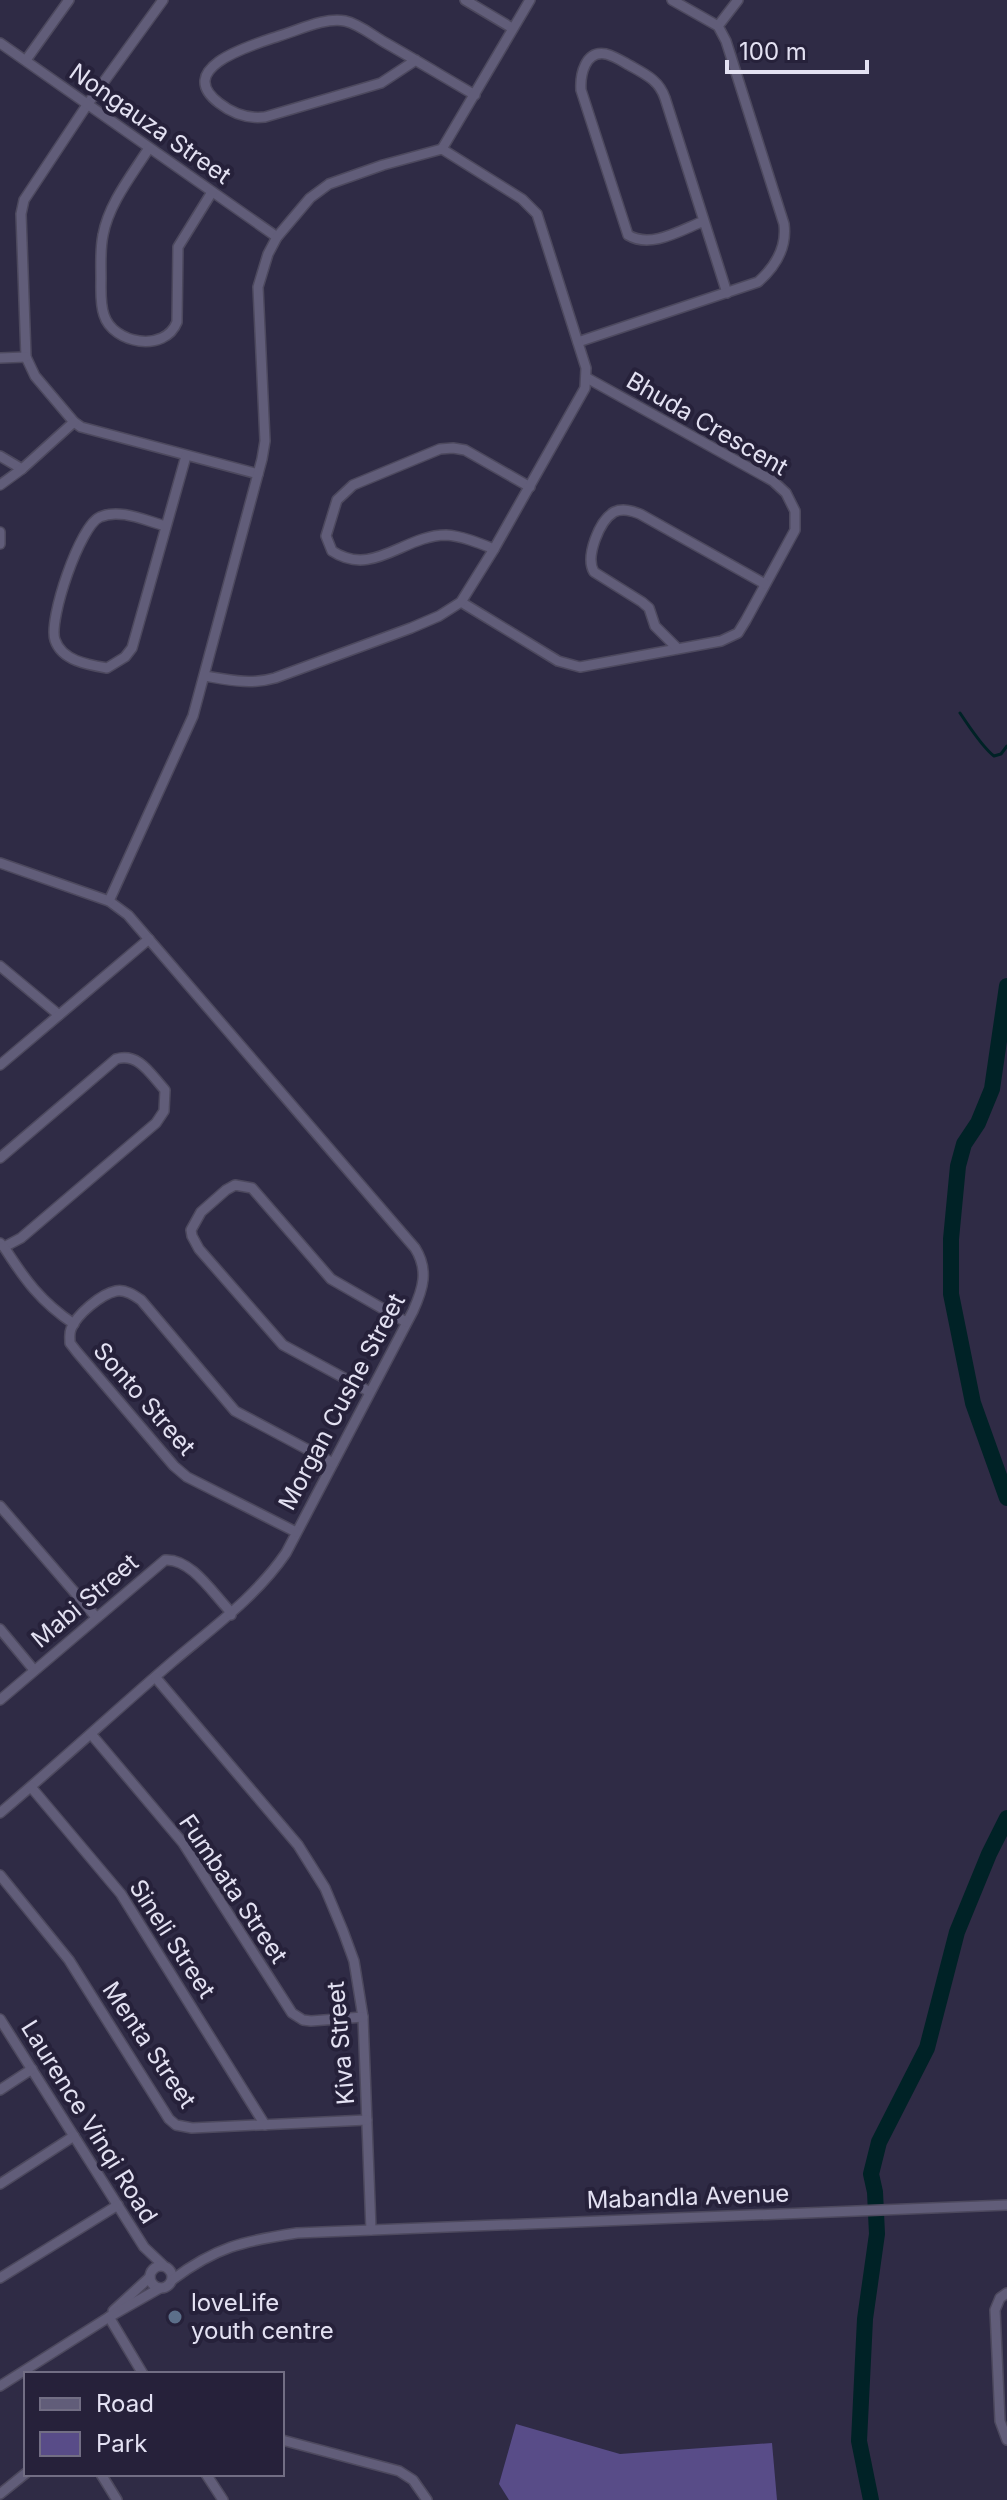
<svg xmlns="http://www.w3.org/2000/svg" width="1007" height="2500" font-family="Inter,sans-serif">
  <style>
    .green { fill: #584c88 }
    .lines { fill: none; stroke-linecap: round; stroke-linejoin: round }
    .stream { stroke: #002226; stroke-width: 3 }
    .river { stroke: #002226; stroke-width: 16 }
    .minor-casing { stroke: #4d495e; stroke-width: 12 }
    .minor { stroke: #615d79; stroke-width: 9 }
    .service-dot { fill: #5c6f8a; stroke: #26213a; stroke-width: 3 }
    .labels { text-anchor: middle; stroke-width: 8; stroke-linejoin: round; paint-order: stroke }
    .street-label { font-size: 24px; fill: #e3e1f2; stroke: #26213a }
    .poi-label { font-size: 24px; fill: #e3e1f2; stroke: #26213a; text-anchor: start }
  </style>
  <rect width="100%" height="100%" fill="#2f2b45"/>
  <!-- green -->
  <polygon class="green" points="516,2424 620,2454 772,2443 777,2500 509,2500 499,2484"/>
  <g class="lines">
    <!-- stream -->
    <path class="stream" d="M960,713c9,13 22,34 34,43l7,-2 6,-8"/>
    <!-- river -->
    <g class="river">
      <polyline points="1007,986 992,1089 978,1123 964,1144 958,1166 951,1239 951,1294 973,1403 1007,1498"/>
      <polyline points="871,2500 859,2441 865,2319 877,2234 875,2192 871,2174 879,2142 927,2048 957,1932 989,1854 1007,1818"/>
    </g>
    <!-- minor casing -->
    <g class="minor-casing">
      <g id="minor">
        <polyline points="163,0 87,105 24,200 21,214 26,357 35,376 74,422 81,427 258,474"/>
        <polyline points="465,0 512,28"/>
        <polyline points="718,26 738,0"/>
        <polyline points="0,43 277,237"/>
        <polyline points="26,60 69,0"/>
        <path d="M416,60l-35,23 -116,34c-17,2 -32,-3 -46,-14 -47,-36 37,-59 60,-67 20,-6 46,-19 66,-15 14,3 27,14 39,21 30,17 60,35 91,53"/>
        <path d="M149,148c-17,27 -40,55 -46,87 -3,14 -2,29 -2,43 0,12 -1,26 3,37 9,29 61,38 73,7l1,-75 34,-55"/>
        <polyline points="442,149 530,0"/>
        <path d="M704,221c-23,9 -53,28 -76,14l-47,-145c-1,-15 4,-40 25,-36 8,2 16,7 23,11 16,9 30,15 36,33l62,195"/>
        <path d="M578,342l180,-60c17,-15 29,-35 26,-58l-58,-183 -8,-15 -46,-26"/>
        <polyline points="0,358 26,357"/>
        <polyline points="0,456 22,469"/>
        <polyline points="0,485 22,469 74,422"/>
        <path d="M166,526c-20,-5 -46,-18 -66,-9 -20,8 -52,103 -45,123 7,21 34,25 52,28l18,-11 7,-9 54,-192"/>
        <polyline points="0,532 0,544"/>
        <path d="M494,549c-15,-6 -32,-13 -48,-14 -42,0 -73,43 -114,16l-6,-15 11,-36 16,-15 87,-36 13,-1 12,2 65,37"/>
        <polyline points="461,602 558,661 580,667 721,641 738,633 746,620 795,530 795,511 786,493 773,481 587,378"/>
        <path d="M677,648l-22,-22 -6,-18 -7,-6 -48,-30c-9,-15 5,-51 20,-60 9,-4 18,-1 26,2l125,70"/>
        <path d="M0,863l109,38 19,14 287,333c14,22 8,41 -2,63l-127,242c-31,45 -74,75 -115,110 -57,49 -113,101 -171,150"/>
        <path d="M109,901l84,-185 69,-257 3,-18 -7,-154 10,-33 9,-17 33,-39 19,-14 54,-19 59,-16 80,50 15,15 49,154 -1,20 -91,161 -33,53 -22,14 -28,12 -136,50c-24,7 -46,2 -70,-2"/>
        <polyline points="0,966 59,1015"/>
        <polyline points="0,1065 149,939"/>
        <path d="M0,1158l116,-99c23,-7 35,16 49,31l-1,21 -8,12 -135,115 -17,9 -4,-4"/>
        <path d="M4,1247c21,33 37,55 70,77"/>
        <polyline points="370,1392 283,1345 199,1249 192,1236 191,1230 201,1212 226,1190 235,1185 252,1188 331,1279 406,1322"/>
        <polyline points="0,1506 96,1617"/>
        <path d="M296,1532l-109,-55 -13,-11 -97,-114 -7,-9c0,-6 -1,-9 1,-14 5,-14 30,-35 45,-38 9,-2 18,4 25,9l94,111 98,52"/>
        <polyline points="0,1629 34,1670"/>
        <polyline points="156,1678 298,1845 325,1888 343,1931 354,1961 363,2017 371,2230"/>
        <path d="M0,1700l165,-140c25,-2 47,32 63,49l3,6"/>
        <polyline points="91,1734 183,1843 292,2013 303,2020 311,2021 363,2017"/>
        <polyline points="31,1787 121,1894 265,2125"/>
        <polyline points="0,1875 69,1960 169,2119 176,2125 192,2128 367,2120"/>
        <polyline points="0,2019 144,2247 163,2265"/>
        <polyline points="0,2090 32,2069"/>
        <polyline points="0,2184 74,2136"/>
        <circle cx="161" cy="2277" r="11"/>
        <polyline points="0,2278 118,2205"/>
        <path d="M172,2280c44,-33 71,-39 125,-47l710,-28"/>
        <polyline points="1007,2293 1000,2298 995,2310 1000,2421 1007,2440"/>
        <polyline points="113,2311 150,2277"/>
        <polyline points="109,2317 143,2374"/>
        <polyline points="0,2386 109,2317 160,2288"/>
        <polyline points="282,2440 399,2471 413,2480 427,2500"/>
        <polyline points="101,2474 117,2500"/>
        <polyline points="206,2474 223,2500"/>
        <polyline points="0,2494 26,2473"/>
      </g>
    </g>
    <!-- minor -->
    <use href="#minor" class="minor"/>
  </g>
  <!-- markers -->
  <circle class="service-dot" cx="175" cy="2317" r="8"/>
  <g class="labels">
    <!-- street labels -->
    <g class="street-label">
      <text transform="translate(150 124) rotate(35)" y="8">Nongauza Street</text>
      <text transform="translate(707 424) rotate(30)" y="8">Bhuda Crescent</text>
      <text transform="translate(144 1399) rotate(49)" y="8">Sonto Street</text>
      <text transform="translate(342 1402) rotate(-62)" y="8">Morgan Cushe Street</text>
      <text transform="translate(85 1601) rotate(-40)" y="8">Mabi Street</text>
      <text transform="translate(233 1889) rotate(56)" y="8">Fumbata Street</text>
      <text transform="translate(172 1939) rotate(57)" y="8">Sineli Street</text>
      <text transform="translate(341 2043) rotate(-95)" y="8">Kiva Street</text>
      <text transform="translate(149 2045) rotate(56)" y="8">Menta Street</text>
      <text transform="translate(89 2122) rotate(58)" y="8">Laurence Vinqi Road</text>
      <text transform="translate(688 2197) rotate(-2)" y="8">Mabandla Avenue</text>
    </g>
    <!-- poi labels -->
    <g class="poi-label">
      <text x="191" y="2311">loveLife<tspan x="191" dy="28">youth centre</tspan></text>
    </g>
  </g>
  <!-- legend -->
  <rect x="24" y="2372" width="260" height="104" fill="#26213a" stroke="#726e84" stroke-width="2"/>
  <rect x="40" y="2398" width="40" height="12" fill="#615d79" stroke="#726e84" stroke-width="2"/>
  <text x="96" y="2412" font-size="24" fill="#e3e1f2">Road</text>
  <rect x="40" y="2432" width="40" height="24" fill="#584c88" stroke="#726e84" stroke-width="2"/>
  <text x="96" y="2452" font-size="24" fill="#e3e1f2">Park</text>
  <!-- scale -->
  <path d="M727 60v12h140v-12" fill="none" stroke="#e3e1f2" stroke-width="4"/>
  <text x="739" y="60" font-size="24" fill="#e3e1f2" stroke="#26213a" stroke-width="6" paint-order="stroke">100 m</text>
</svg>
